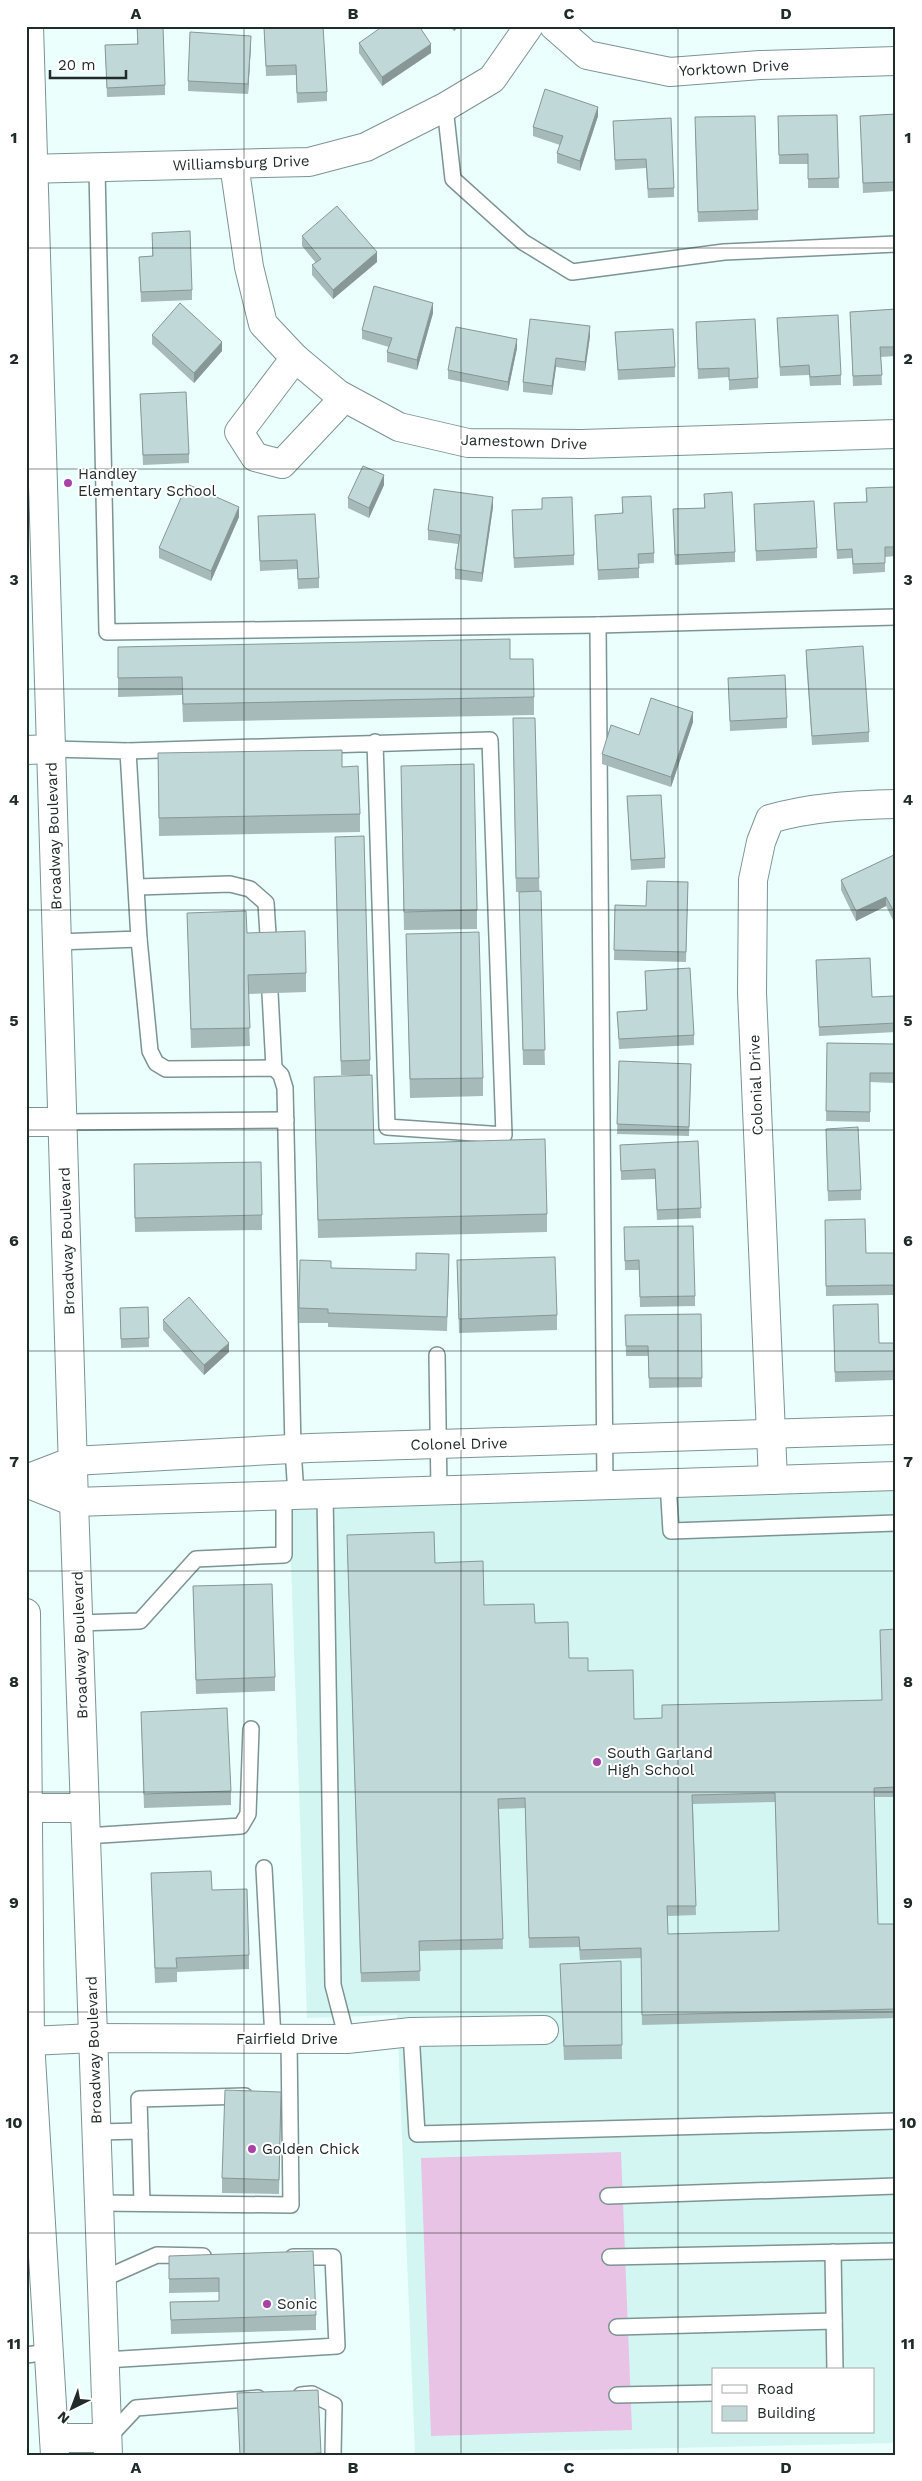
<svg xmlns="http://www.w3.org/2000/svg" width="922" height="2481" font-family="'Work Sans',sans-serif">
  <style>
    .built { fill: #d3f6f3; fill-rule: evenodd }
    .garden { fill: #e8c3e5 }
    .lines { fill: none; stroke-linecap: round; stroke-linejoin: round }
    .service-casing { stroke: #7c9492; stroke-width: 18 }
    .minor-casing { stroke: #7c9492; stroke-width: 30 }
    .tertiary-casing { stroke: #7c9492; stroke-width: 30 }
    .primary-casing { stroke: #7c9492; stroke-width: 30 }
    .service { stroke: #fff; stroke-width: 15 }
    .minor { stroke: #fff; stroke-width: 28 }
    .tertiary { stroke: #fff; stroke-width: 28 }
    .primary { stroke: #fff; stroke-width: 28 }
    .wall { fill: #a5bab9; fill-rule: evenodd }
    .shaded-wall { fill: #869796 }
    .building { fill: #c0d8d7; stroke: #869796; fill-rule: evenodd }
    .grid { fill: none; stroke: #212b2a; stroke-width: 1; stroke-opacity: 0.55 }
    .poi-dot { fill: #a842a6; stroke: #fff; stroke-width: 2 }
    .labels { text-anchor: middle; stroke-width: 4; stroke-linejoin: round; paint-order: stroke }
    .street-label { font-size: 15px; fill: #212b2a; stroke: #fff }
    .poi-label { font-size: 15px; fill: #212b2a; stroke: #fff; text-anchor: start }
    .neatline { fill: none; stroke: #212b2a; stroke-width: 2 }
    .grid-label { font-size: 16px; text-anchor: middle; font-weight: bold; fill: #212b2a }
  </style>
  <rect width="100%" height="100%" fill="#ebfffd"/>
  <!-- built -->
  <path class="built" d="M896,1487v956l-481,11 -18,-439 -90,3 -18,-510zM713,2370h160v62h-160z"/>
  <!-- garden -->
  <polygon class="garden" points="621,2152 632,2430 431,2436 421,2158"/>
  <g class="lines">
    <!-- service casing -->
    <g class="service-casing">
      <g id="service">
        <polyline points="445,107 453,179 523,242 572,272 724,252 896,244"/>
        <polyline points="97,169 107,632 598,625 896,617"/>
        <polyline points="598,625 605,1486"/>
        <polyline points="52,749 128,751 139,939 57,942"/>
        <polyline points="128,751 490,740 504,1135 387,1127 375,742"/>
        <polyline points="137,887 230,884 250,889 266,903 269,950"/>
        <polyline points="139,939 150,1051 156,1063 166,1069 274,1068 281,1075 285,1088 293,1449 296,1495"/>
        <polyline points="270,993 274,1068"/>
        <polyline points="63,1122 286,1120"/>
        <polyline points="437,1355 439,1491"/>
        <polyline points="668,1483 671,1531 896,1523"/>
        <polyline points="325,1494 333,1985 347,2039"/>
        <polyline points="79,1623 140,1621 196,1559 284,1555 284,1496"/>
        <polyline points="86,1836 241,1826 248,1814 251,1729"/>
        <polyline points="264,1868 273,2039"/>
        <polyline points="411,2032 417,2134 896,2121"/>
        <polyline points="97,2132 140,2131"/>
        <polyline points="608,2196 896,2186"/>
        <polyline points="100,2203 291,2205 289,2039"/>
        <polyline points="142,2203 139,2099 245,2096"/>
        <polyline points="833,2252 835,2370"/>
        <polyline points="610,2257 896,2251"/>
        <polyline points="103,2279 157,2255 203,2256"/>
        <polyline points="617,2327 834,2321"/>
        <polyline points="26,2355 49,2352"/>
        <polyline points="105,2360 337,2346 333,2257 293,2257"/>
        <polyline points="301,2395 312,2394 334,2405 333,2455"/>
        <polyline points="617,2395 713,2393"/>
        <polyline points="107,2439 136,2408 258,2398"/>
      </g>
    </g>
    <!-- minor casing -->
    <g class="minor-casing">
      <g id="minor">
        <polyline points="554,26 587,55 670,72 760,65 896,61"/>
        <polyline points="234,164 249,267 263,324 295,358 338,394 399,427 468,443 582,444 896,434"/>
        <polyline points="26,169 309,162 366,147 445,107 492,79 529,26"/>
        <polyline points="295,358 239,432 255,457 282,464 344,398"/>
        <polyline points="26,750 52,749"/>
        <path d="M773,1480l-21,-487 1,-113 8,-38 9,-23c41,-12 83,-14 126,-15"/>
        <polyline points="30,2041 94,2038 347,2039 411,2032 544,2030"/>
      </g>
    </g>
    <!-- tertiary casing -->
    <g class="tertiary-casing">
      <g id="tertiary">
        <polyline points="26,1479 73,1461 310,1448 896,1430"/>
        <polyline points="26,1483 74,1502 896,1476"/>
      </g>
    </g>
    <!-- primary casing -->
    <g class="primary-casing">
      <g id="primary">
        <polyline points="29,26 74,1502 108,2455"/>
        <polyline points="26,1122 63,1122"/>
        <polyline points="26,1613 30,2041 55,2455"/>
        <polyline points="28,1808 85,1808"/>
        <polyline points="54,2438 107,2438"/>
      </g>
    </g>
    <!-- service -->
    <use href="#service" class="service"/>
    <!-- minor -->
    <use href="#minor" class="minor"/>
    <!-- tertiary -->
    <use href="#tertiary" class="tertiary"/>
    <!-- primary -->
    <use href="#primary" class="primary"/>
  </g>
  <!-- wall -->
  <g class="wall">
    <polygon points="137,26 165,85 165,95 107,97 105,45 137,44"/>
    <polygon points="449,26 459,26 454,31"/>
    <polygon points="264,28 327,92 327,101 297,103 296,75 266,76"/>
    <polygon points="359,43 431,53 382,86 359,53"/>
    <polygon points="251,45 248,94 188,91 188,81"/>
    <polygon points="896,114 896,191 863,193 860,116"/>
    <polygon points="837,115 839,188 808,188 808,164 779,164 778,116"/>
    <polygon points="598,116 580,171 557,163 557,153 560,145 533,136 533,127"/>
    <polygon points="613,121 674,188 674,197 648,198 646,168 615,170"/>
    <polygon points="695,127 758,210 758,220 698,222"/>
    <polygon points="152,233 192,290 192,300 141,302 139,257 152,256"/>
    <polygon points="302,236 377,262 333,299 312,275 312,265 316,263 302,246"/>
    <polygon points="896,309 896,356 881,357 882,385 853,386 850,312"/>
    <polygon points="433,313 417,370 387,362 387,352 389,347 362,339 362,330"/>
    <polygon points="777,318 841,375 841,385 810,386 809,375 780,376"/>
    <polygon points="530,319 590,336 585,371 556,367 552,395 523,392 523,382"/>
    <polygon points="696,322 758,378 758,388 729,390 729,377 698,379"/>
    <polygon points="615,332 675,367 675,377 618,380"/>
    <polygon points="152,335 222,351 194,383 152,344"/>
    <polygon points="517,348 508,391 448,379 448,370"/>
    <polygon points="140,394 189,454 189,463 143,465"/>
    <polygon points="384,485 369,518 348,508 348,498"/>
    <polygon points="866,488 896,521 896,556 885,557 885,572 853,574 852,558 837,559 834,503 866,502"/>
    <polygon points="704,494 735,552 735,562 675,565 673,509 704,508"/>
    <polygon points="622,497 654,553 654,563 639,564 639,578 598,580 595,515 622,513"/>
    <polygon points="754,504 817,548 817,558 756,561"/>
    <polygon points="493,507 482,582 455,579 455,569 458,544 428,540 428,530"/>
    <polygon points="542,509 574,555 574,565 514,568 512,520"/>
    <polygon points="258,516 319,578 319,588 298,589 297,569 260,571"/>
    <polygon points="239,517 211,581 159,558 159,548"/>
    <polygon points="118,647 510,659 534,697 534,715 183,722 182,695 118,697"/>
    <polygon points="806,650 869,732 869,742 812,745 806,660"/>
    <polygon points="728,678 787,718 787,728 730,731"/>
    <polygon points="693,722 671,787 602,764 602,754 639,735"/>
    <polygon points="513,732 539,878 545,1065 523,1065 519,892 516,892"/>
    <polygon points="158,753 342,767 360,814 360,832 159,836"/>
    <polygon points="401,784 477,910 477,929 404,930"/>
    <polygon points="627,796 665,858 665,868 631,870"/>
    <polygon points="335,837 370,1060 370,1075 341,1075"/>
    <polygon points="896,854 896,921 894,922 886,906 856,921 841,890 841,880"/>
    <polygon points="688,882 686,962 614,960 615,905 646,906"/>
    <polygon points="187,913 247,933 306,973 306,992 248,994 250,1046 191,1048"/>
    <polygon points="406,934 483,1078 483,1096 410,1098"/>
    <polygon points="816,960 896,1019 896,1032 819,1036"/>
    <polygon points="645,971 694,1035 694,1045 619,1049 617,1012 646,1010"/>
    <polygon points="827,1043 894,1044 894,1083 870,1082 870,1122 826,1121"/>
    <polygon points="619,1061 691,1064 689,1136 617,1134"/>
    <polygon points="314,1077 374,1144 547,1214 547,1232 318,1238"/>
    <polygon points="826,1129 861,1190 861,1200 828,1201"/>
    <polygon points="698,1141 701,1218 657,1220 655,1179 621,1180 620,1145"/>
    <polygon points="134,1179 262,1215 262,1230 135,1232"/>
    <polygon points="825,1220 866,1253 896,1253 896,1295 826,1296"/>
    <polygon points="624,1237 695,1296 695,1306 640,1307 639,1270 625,1270"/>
    <polygon points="457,1260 557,1315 557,1330 459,1333"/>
    <polygon points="331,1268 416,1270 449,1268 447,1331 328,1327 328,1323 299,1323 299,1308"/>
    <polygon points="833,1305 879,1343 896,1343 896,1380 835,1382"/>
    <polygon points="148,1307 149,1347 121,1348 120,1308"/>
    <polygon points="701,1314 702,1387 649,1388 648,1356 626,1356 625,1315"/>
    <polygon points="163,1320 229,1352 204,1375 163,1330"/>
    <path d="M347,1544l88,19 49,42 51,18 34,35 19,13 46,48 28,-1 220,-18 14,-71v168h-22l4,127h18v94l-254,7 -1,-67 -61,2 -1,-13 -50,1 -4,-140 -26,1 4,140 -84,2 1,30 -59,1zM775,1802l4,129 -111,3 -1,-18 29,-1 -3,-111z"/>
    <polygon points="193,1586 275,1677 275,1691 196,1694"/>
    <polygon points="141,1712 231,1791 231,1805 144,1808"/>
    <polygon points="151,1873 212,1890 249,1955 249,1969 177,1972 177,1982 155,1983"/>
    <polygon points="621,1961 622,2059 564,2060 560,1964"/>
    <polygon points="281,2106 279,2194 222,2193 222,2178"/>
    <polygon points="169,2256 316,2315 316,2330 171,2334 170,2302 219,2301 219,2292 169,2293"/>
    <polygon points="318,2390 321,2455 240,2455 237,2393"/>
  </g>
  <!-- shaded-wall -->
  <g class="shaded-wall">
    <polygon points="454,26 459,26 454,31"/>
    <polygon points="251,36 251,45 248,94 248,84"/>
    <polygon points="431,44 431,53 382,86 382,77"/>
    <polygon points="598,107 598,116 580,171 580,161"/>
    <polygon points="377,252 377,262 333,299 333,290"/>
    <polygon points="433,303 433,313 417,370 417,360"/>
    <polygon points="590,326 590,336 585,371 585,362"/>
    <polygon points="517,339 517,348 508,391 508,382"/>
    <polygon points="222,342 222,351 194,383 194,373"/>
    <polygon points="556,358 556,367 552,395 552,386"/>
    <polygon points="384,475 384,485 369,518 369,508"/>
    <polygon points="493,497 493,507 482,582 482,573"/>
    <polygon points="239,507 239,517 211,581 211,571"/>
    <polygon points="693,712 693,722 671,787 671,777"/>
    <polygon points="886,897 886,906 856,921 856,911"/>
    <polygon points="896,911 896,921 894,922 894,912"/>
    <polygon points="229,1343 229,1352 204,1375 204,1365"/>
  </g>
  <!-- building -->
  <g class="building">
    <polygon points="137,26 163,26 165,85 107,88 105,45 138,44"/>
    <polygon points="302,26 323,26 327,92 297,93 296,65 266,66 264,28"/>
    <polygon points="383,26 419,26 431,44 382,77 359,43"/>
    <polygon points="190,32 251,36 248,84 188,81"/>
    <polygon points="545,89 598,107 580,161 557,153 563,136 533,127"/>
    <polygon points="896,114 896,182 863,183 860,116"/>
    <polygon points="837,115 839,178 808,179 808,154 779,155 778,116"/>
    <polygon points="755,116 758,210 698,212 695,117"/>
    <polygon points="671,118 674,188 648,189 646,159 615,160 613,121"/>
    <polygon points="337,206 377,252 333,290 312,265 321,259 302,236"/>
    <polygon points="190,231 192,290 141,292 139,257 153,256 152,233"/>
    <polygon points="374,286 433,303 417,360 387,352 392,338 362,330"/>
    <polygon points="180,303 222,342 194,373 152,335"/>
    <polygon points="896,309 896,347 880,347 882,375 853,376 850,312"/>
    <polygon points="838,315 841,375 810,377 809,365 780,367 777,318"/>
    <polygon points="530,319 590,326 585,362 556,358 552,386 523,382"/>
    <polygon points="755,319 758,378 729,380 729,368 698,369 696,322"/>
    <polygon points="456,327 517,339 508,382 448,370"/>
    <polygon points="673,329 675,367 618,370 615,332"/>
    <polygon points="186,392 189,454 143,455 140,394"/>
    <polygon points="363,466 384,475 369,508 348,498"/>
    <polygon points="187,484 239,507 211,571 159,548"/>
    <polygon points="894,487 896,521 896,547 885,547 885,563 853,564 852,549 837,550 834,503 867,502 866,488"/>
    <polygon points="434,489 493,497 482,573 455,569 460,535 428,530"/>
    <polygon points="732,492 735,552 675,555 673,509 705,508 704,494"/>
    <polygon points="651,496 654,553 638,554 639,568 598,570 595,515 623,513 622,497"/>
    <polygon points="572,497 574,555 514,558 512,510 542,509 542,498"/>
    <polygon points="814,501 817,548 756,551 754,504"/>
    <polygon points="315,514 319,578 298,579 297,560 260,561 258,516"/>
    <polygon points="510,639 510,659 533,659 534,697 183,704 182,677 118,678 118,647"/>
    <polygon points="863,646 869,732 812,736 806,650"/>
    <polygon points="785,675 787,718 730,721 728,678"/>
    <polygon points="651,698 693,712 671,777 602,754 611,725 639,735"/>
    <polygon points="513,718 535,718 539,878 516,878"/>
    <polygon points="342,750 342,767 358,766 360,814 159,818 158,753"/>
    <polygon points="474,764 477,910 404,912 401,766"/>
    <polygon points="661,795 665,858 631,860 627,796"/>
    <polygon points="364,836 370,1060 341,1061 335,837"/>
    <polygon points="896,854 896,911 894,912 886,897 856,911 841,880"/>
    <polygon points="647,881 688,882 686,952 614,950 615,905 646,906"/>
    <polygon points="541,891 545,1050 523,1050 519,892"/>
    <polygon points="246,911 247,933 305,931 306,973 248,975 250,1028 191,1029 187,913"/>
    <polygon points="479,932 483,1078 410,1079 406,934"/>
    <polygon points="870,958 872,997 894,996 896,1023 819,1027 816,960"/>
    <polygon points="690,968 694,1035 619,1039 617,1012 647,1010 645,971"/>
    <polygon points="827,1043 894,1044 894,1073 870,1073 870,1112 826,1111"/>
    <polygon points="619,1061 691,1064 689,1127 617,1124"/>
    <polygon points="372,1075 374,1144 545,1139 547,1214 318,1220 314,1077"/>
    <polygon points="858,1127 861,1190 828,1191 826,1129"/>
    <polygon points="698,1141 701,1208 657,1210 655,1169 621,1171 620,1145"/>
    <polygon points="261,1162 262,1215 135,1218 134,1164"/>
    <polygon points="865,1219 866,1253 896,1253 896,1285 826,1286 825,1220"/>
    <polygon points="693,1226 695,1296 640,1297 639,1260 625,1261 624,1227"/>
    <polygon points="416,1253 449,1254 447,1317 328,1313 328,1309 299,1308 300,1260 331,1261 331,1268 416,1270"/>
    <polygon points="555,1257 557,1315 459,1319 457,1260"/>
    <polygon points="189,1297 229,1343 204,1365 163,1320"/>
    <polygon points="878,1304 879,1343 896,1343 896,1371 835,1372 833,1305"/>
    <polygon points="148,1307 149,1338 121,1339 120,1308"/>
    <polygon points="701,1314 702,1378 649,1378 648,1346 626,1346 625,1315"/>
    <path d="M434,1532l1,31 48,-2 1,44 50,-1 1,19 33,-1 1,36h19v13l45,-1 1,49 28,-1v-13l220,-5 -2,-70 16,-1v158l-22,1 4,136h18v85l-254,6 -1,-67 -61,2 -1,-13 -50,1 -4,-140 -27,1 5,140 -84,2 1,30 -59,2 -14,-438zM775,1793l4,138 -111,3 -1,-28h29l-4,-111z"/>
    <polygon points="272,1584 275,1677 196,1680 193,1586"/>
    <polygon points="227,1708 231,1791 144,1794 141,1712"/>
    <polygon points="211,1871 212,1890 247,1889 249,1955 176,1958 177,1968 155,1968 151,1873"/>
    <polygon points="621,1961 622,2045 564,2046 560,1964"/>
    <polygon points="225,2090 281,2092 279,2180 222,2178"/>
    <polygon points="313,2251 316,2315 171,2320 170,2302 219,2301 219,2278 169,2279 169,2256"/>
    <polygon points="318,2390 321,2453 287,2455 240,2455 237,2393"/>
  </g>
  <!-- grid -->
  <path class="grid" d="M244,26v2429M461,26v2429M678,26v2429M26,248h870M26,469h870M26,689h870M26,910h870M26,1130h870M26,1351h870M26,1571h870M26,1792h870M26,2012h870M26,2233h870"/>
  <!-- markers -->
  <g class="poi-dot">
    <circle cx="68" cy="483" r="5"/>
    <circle cx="597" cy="1762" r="5"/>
    <circle cx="252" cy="2149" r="5"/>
    <circle cx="267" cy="2304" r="5"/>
  </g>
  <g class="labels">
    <!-- street labels -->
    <g class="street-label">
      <text transform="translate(734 68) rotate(-3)" y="5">Yorktown Drive</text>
      <text transform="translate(241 163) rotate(-2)" y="5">Williamsburg Drive</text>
      <text transform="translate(524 442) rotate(2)" y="5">Jamestown Drive</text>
      <text transform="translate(54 836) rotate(-92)" y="5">Broadway Boulevard</text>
      <text transform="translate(756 1085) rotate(-92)" y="5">Colonial Drive</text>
      <text transform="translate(67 1241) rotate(-92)" y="5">Broadway Boulevard</text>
      <text transform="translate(459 1444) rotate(-1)" y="5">Colonel Drive</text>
      <text transform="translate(80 1645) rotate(-92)" y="5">Broadway Boulevard</text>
      <text x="287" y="2044">Fairfield Drive</text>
      <text transform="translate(94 2050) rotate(-92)" y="5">Broadway Boulevard</text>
    </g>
    <!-- poi labels -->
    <g class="poi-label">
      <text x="78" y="479">Handley<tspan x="78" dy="17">Elementary School</tspan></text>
      <text x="607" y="1758">South Garland<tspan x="607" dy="17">High School</tspan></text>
      <text x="262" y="2154">Golden Chick</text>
      <text x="277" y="2309">Sonic</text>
    </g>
  </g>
  <!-- border -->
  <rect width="922" height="2481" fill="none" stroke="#ffffff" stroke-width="55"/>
  <!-- legend -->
  <rect x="712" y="2368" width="162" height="65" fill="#ffffff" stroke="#a6aaaa"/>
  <rect x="722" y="2385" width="25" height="8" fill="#ffffff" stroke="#a6aaaa"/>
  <text x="757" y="2394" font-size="15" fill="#212b2a">Road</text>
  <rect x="722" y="2406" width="25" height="15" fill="#c0d8d7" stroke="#a6aaaa"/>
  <text x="757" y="2418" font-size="15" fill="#212b2a">Building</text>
  <!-- north arrow -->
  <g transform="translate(72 2408) rotate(222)" stroke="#ffffff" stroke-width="4" paint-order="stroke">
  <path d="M0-4L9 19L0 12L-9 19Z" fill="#212b2a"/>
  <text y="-8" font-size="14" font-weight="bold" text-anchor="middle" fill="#212b2a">N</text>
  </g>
  <!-- scale -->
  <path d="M50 70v8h76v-8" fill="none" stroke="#212b2a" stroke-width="2.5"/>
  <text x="58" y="70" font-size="15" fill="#212b2a" stroke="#ffffff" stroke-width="4" paint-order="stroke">20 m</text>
  <rect x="28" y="28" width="866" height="2426" class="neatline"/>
  <g class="grid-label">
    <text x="136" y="19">A</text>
    <text x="353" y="19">B</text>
    <text x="569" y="19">C</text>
    <text x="786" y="19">D</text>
    <text x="14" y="143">1</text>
    <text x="908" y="143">1</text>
    <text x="14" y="364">2</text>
    <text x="908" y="364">2</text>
    <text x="14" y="585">3</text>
    <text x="908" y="585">3</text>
    <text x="14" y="805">4</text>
    <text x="908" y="805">4</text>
    <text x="14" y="1026">5</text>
    <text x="908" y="1026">5</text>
    <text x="14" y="1246">6</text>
    <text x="908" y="1246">6</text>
    <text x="14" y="1467">7</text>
    <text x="908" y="1467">7</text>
    <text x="14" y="1687">8</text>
    <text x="908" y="1687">8</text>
    <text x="14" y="1908">9</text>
    <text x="908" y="1908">9</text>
    <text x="14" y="2128">10</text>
    <text x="908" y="2128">10</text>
    <text x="14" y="2349">11</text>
    <text x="908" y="2349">11</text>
    <text x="136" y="2473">A</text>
    <text x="353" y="2473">B</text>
    <text x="569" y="2473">C</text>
    <text x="786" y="2473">D</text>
  </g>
</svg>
